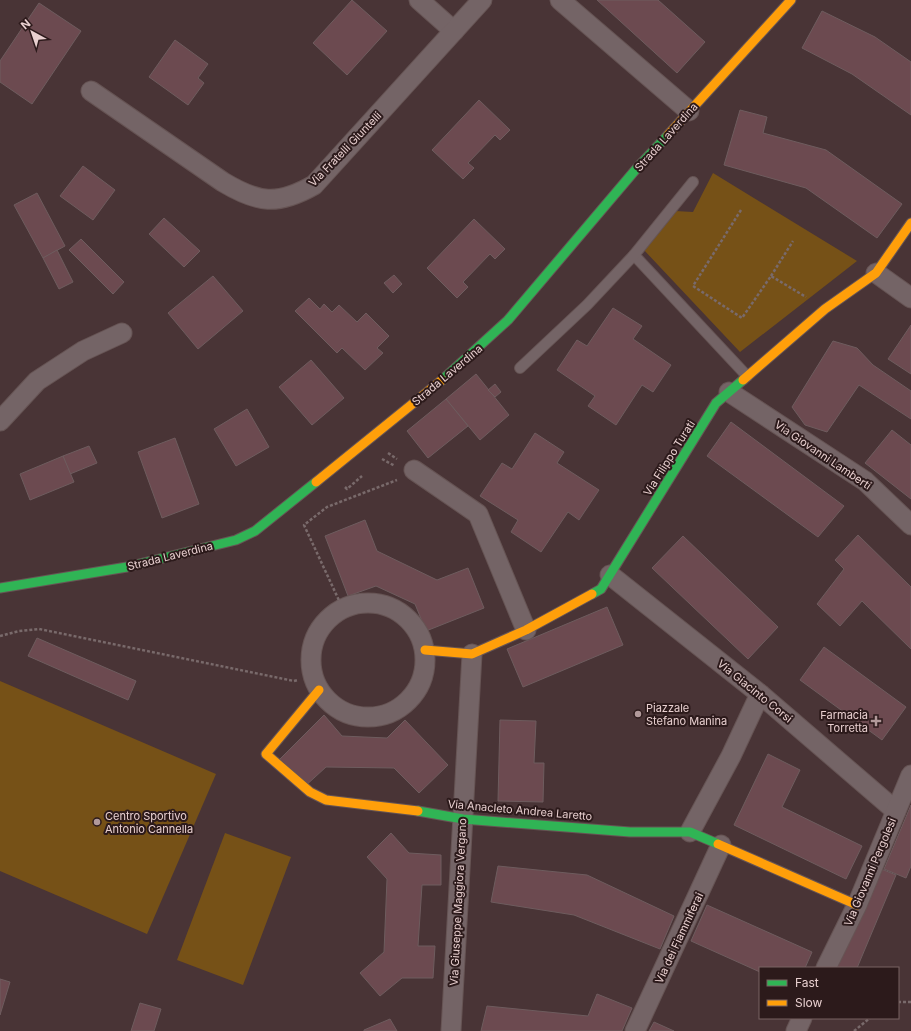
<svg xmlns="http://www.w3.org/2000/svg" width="911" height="1031" font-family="Inter,sans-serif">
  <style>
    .green { fill: #765117 }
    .building { fill: #6c4a50; stroke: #6e5c5e }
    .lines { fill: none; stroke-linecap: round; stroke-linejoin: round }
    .lane-casing { stroke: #665454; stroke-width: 12 }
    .street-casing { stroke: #665454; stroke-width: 21 }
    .fast-casing { stroke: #665454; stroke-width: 11 }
    .slow-casing { stroke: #665454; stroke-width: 11 }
    .path { stroke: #796a6b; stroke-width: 2.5; stroke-dasharray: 3 2; stroke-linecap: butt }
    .lane { stroke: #746466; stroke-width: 10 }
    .street { stroke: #746466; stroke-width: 19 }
    .fast { stroke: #30b455; stroke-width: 9 }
    .slow { stroke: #ff9f0a; stroke-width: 9 }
    .poi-dot { fill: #b1999a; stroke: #2c1a1b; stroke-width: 1.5 }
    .labels { text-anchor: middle; stroke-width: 4; stroke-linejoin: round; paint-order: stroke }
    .street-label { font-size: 11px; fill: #e9d0d0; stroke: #2c1a1b }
    .poi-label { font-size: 11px; fill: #e9d0d0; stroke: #2c1a1b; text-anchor: start }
  </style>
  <rect width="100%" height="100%" fill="#493436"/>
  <!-- green -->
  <g class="green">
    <polygon points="713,173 857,261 740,352 643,249 675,211 693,212"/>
    <polygon points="0,681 216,774 147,934 0,871"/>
    <polygon points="225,833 291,857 243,985 177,960"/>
  </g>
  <!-- building -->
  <g class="building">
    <polygon points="352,0 387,31 347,75 313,43"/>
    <polygon points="597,0 658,0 705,42 677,73"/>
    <polygon points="39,3 81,31 32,104 0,82 0,61"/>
    <polygon points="822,11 875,37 911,62 911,115 852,74 802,48"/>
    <polygon points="175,40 208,64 198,78 204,83 188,105 149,77"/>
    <polygon points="479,100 510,130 500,140 495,135 468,163 474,168 463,179 432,150"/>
    <polygon points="740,110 767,117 763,133 826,150 902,204 877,238 806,188 724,165"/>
    <polygon points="83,166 115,190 93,220 60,196"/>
    <polygon points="37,193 65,246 43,258 14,205"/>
    <polygon points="164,218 200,251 184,267 149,234"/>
    <polygon points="474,219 505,249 495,259 490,254 463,282 468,287 457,298 427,268"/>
    <polygon points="81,239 124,282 113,294 69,250"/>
    <polygon points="57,250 73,282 59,289 43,258"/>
    <polygon points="394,275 402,284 393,293 384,283"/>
    <polygon points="213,276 243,311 198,349 168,313"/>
    <polygon points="309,298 320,309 324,304 332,312 339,305 357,322 366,313 389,336 377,348 383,353 365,370 342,348 337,353 295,311"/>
    <polygon points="613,308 642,326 633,339 671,365 653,392 642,385 616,425 588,406 595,396 557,370 577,340 587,346"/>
    <polygon points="911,325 911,374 888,359"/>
    <polygon points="833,341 857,348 873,365 911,391 911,419 859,385 827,432 805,425 792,407"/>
    <polygon points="311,360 344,398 312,425 279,387"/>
    <polygon points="476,374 509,415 480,440 446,399"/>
    <polygon points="495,384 501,392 495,397 488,390"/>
    <polygon points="446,399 468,426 428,458 407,431"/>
    <polygon points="247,409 269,447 236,466 214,429"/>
    <polygon points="731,422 844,506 818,537 707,456"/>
    <polygon points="892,430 911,445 911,499 865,463"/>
    <polygon points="535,433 564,452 557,463 599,490 579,520 568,512 541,552 511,532 518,520 480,496 502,463 512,469"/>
    <polygon points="175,438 199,504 162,518 138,452"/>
    <polygon points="89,446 97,463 70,474 63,456"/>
    <polygon points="63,456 74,482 30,500 20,474"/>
    <polygon points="365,520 377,551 437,580 468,568 484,608 426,631 415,604 376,586 348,596 325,536"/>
    <polygon points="858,535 911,587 911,649 862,601 840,626 817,604 844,569 835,560"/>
    <polygon points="683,536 778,627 748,659 652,568"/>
    <polygon points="607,607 623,645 523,687 507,649"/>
    <polygon points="37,638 136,681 128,700 28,656"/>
    <polygon points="824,647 906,707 882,740 800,680"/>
    <polygon points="324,715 342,736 387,738 405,720 448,765 419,793 394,768 326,767 303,788 276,763"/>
    <polygon points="500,720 536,721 534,763 544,763 543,802 498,801"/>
    <polygon points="768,754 800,770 782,807 862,846 846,879 734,825"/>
    <polygon points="911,805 911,866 906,878 884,869"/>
    <polygon points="391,833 409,853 441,855 441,885 422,885 418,946 435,946 433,978 402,978 380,996 360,973 384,952 387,879 367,857"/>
    <polygon points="498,866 587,875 674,916 660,949 574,915 491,902"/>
    <polygon points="879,868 896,875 857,968 837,968"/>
    <polygon points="707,905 812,952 805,968 760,968 760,972 691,941"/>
    <polygon points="0,979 10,982 0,1015"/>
    <polygon points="597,994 632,1008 622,1031 481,1031 487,1006 588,1016"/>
    <polygon points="140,1003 161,1009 154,1031 131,1031"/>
    <polygon points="390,1019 397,1031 364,1031 364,1030"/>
    <polygon points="654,1022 674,1031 649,1031"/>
  </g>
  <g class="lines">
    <!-- lane casing -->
    <g class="lane-casing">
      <g id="lane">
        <polyline points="634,255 747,376"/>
        <polyline points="520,368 587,305 634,255 693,182"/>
      </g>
    </g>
    <!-- street casing -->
    <g class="street-casing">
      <g id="street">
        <polyline points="419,0 454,31"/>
        <polyline points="560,0 689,111"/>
        <path d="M91,91l132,91c35,21 54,24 91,3l168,-185"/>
        <polyline points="876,273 911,298"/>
        <polyline points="729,392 865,481 911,525"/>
        <polyline points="0,421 37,381 83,351 122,333"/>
        <polyline points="414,470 478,514 526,630"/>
        <polyline points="610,575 760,694 896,811"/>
        <circle cx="368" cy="660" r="57"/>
        <polyline points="690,832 731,756 760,694"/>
        <polyline points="826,968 857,905 911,775"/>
        <polyline points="451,1031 472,654"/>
        <polyline points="635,1031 721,845"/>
        <polyline points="796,1031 802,1018"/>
      </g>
    </g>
    <!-- fast casing -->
    <g class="fast-casing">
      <g id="fast">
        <polyline points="442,380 508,320 637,168 668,135"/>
        <polyline points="0,588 127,567 236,540 255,531 316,482"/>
        <polyline points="592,594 601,589 716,403 743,380"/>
        <polyline points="418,811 463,819 630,832 690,832 718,844"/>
      </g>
    </g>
    <!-- slow casing -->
    <g class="slow-casing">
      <g id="slow">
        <polyline points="668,135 791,0"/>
        <polyline points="743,380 825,309 876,273 911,223"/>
        <polyline points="316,482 442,380"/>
        <polyline points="425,650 472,654 526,630 592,594"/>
        <polyline points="319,690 266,754 310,792 326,800 418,811"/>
        <polyline points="718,844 857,905"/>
      </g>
    </g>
    <!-- path -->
    <g class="path">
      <polyline points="741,210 693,286 742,318 771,276 806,297"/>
      <polyline points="771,276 793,241"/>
      <polyline points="388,453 397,459"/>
      <polyline points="382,459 395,466"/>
      <polyline points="345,487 347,489 362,476"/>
      <polyline points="343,609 304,525 327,507 397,480"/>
      <polyline points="0,636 19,631 39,629 294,681 298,680"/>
      <polyline points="898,1002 911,1002"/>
      <polyline points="854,1031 870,1018"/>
    </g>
    <!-- lane -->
    <use href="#lane" class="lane"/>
    <!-- street -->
    <use href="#street" class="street"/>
    <!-- fast -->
    <use href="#fast" class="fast"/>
    <!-- slow -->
    <use href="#slow" class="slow"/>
  </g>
  <!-- markers -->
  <g class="poi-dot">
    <circle cx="638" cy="714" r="4"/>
    <path d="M874 715h4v4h4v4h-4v4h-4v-4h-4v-4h4z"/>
    <circle cx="97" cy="822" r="4"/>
  </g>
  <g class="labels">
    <!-- street labels -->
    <g class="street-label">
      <text transform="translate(666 137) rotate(-48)" y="4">Strada Laverdina</text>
      <text transform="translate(345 149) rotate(-46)" y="4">Via Fratelli Giuntelli</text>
      <text transform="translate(447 375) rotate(-40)" y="4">Strada Laverdina</text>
      <text transform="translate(823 455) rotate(34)" y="4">Via Giovanni Lamberti</text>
      <text transform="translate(669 458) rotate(-58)" y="4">Via Filippo Turati</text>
      <text transform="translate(170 556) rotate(-14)" y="4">Strada Laverdina</text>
      <text transform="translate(755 691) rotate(39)" y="4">Via Giacinto Corsi</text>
      <text transform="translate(520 810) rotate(5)" y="4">Via Anacleto Andrea Laretto</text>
      <text transform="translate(870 872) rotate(-67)" y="4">Via Giovanni Pergolesi</text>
      <text transform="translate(458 902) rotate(-87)" y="4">Via Giuseppe Maggiora Vergano</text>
      <text transform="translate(679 938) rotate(-65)" y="4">Via dei Fiammiferai</text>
    </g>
    <!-- poi labels -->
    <g class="poi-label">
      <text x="646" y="712">Piazzale<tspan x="646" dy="13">Stefano Manina</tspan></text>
      <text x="868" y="719" text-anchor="end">Farmacia<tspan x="868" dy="13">Torretta</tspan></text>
      <text x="105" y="820">Centro Sportivo<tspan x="105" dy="13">Antonio Cannella</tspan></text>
    </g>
  </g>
  <!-- legend -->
  <rect x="759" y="967" width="140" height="52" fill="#2c1a1b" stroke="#786363"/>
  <rect x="767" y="980" width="20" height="6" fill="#30b455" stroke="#786363"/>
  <text x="795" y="987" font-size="12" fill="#e9d0d0">Fast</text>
  <rect x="767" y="1000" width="20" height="6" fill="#ff9f0a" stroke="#786363"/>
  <text x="795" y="1007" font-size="12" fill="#e9d0d0">Slow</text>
  <!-- north arrow -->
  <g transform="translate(32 32) rotate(320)" stroke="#2c1a1b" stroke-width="3" paint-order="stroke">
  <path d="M0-3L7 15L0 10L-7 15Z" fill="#e9d0d0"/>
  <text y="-6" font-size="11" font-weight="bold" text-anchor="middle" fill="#e9d0d0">N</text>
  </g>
</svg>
